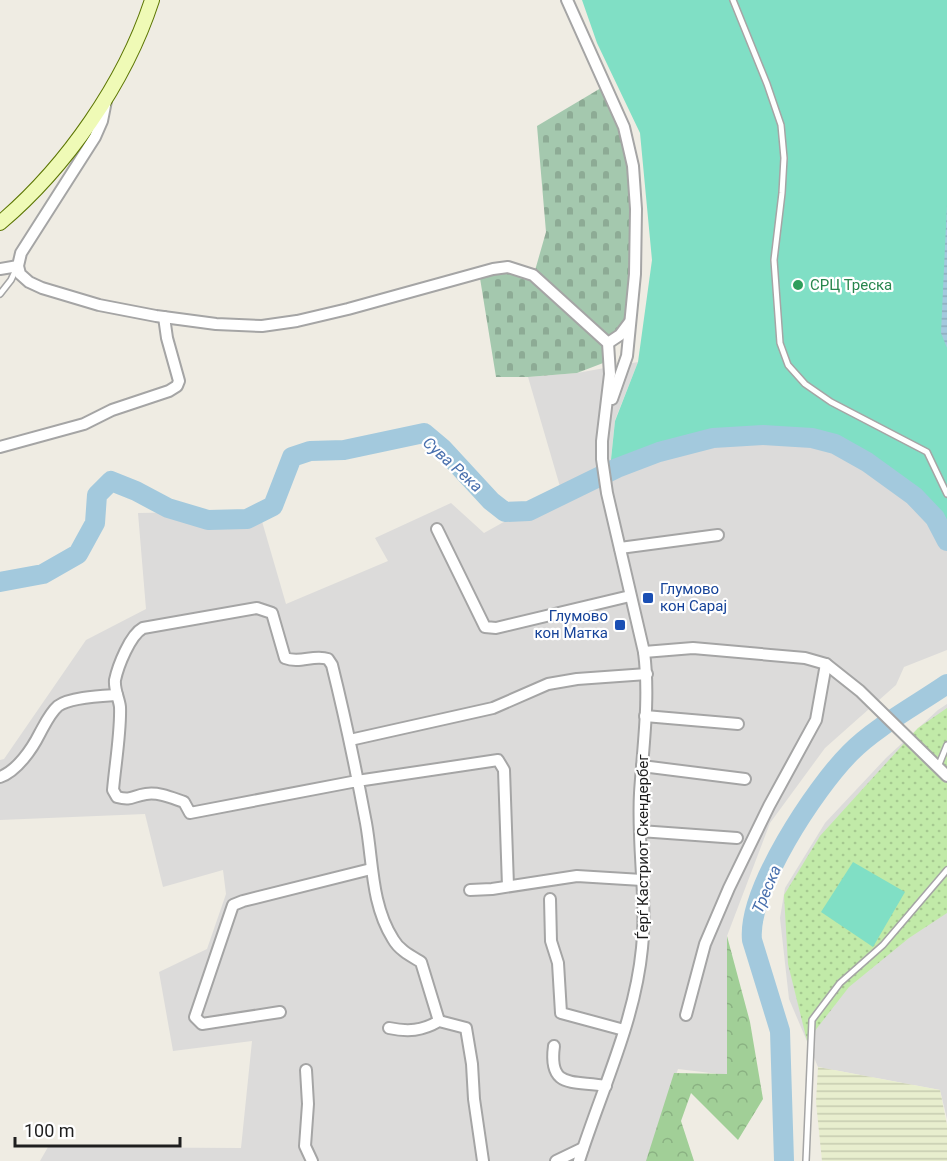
<svg xmlns="http://www.w3.org/2000/svg" width="947" height="1161" font-family="Roboto,sans-serif">
  <style>
    .residential { fill: #dcdbda }
    .farmland { fill: url(#farmland-rules) }
    .grass { fill: url(#grass-dots) }
    .forest { fill: url(#forest-crowns) }
    .cemetery { fill: url(#cemetery-stones) }
    .pitch { fill: #80dfc5 }
    .water { fill: url(#water-rules) }
    .lines { fill: none; stroke-linecap: round; stroke-linejoin: round }
    .river { stroke: #a3c9dd; stroke-width: 20 }
    .lane-casing { stroke: #a5a5a5; stroke-width: 8 }
    .street-casing { stroke: #a5a5a5; stroke-width: 14 }
    .secondary-casing { stroke: #5c7603; stroke-width: 16 }
    .lane { stroke: #fff; stroke-width: 5 }
    .street { stroke: #fff; stroke-width: 10 }
    .secondary { stroke: #effab6; stroke-width: 14 }
    .leisure-dot { fill: #2e9e5b; stroke: #fff; stroke-width: 2 }
    .transit-dot { fill: #1a4fb4; stroke: #fff; stroke-width: 2 }
    .labels { text-anchor: middle; stroke-width: 4.5; stroke-linejoin: round; paint-order: stroke }
    .leisure-label { font-size: 15px; fill: #27864d; stroke: #fff; text-anchor: start }
    .transit-label { font-size: 15px; fill: #164399; stroke: #fff; text-anchor: start }
    .street-label { font-size: 15px; fill: #1e1e1e; stroke: #fff }
    .water-label { font-size: 16px; font-style: italic; fill: #4970ae; stroke: #fff }
  </style>
  <defs>
    <pattern id="farmland-rules" width="6" height="5" patternUnits="userSpaceOnUse" patternTransform="scale(1.5)"><rect width="6" height="5" fill="#e8eece"/><path d="M0 2.5h6" fill="none" stroke="#c7ccb0"/></pattern>
    <pattern id="grass-dots" width="8" height="8" patternUnits="userSpaceOnUse" patternTransform="scale(1.5)"><rect width="8" height="8" fill="#c1eaa8"/><path d="M2 2h.1M6 6h.1" fill="none" stroke="#a5c890" stroke-width="1.8" stroke-linecap="round"/></pattern>
    <pattern id="forest-crowns" width="20" height="18" patternUnits="userSpaceOnUse" patternTransform="scale(1.5)"><rect width="20" height="18" fill="#a1cf97"/><path d="M2 6a3 3 0 1 1 6 0M12 15a3 3 0 1 1 6 0" fill="none" stroke="#8ab182"/></pattern>
    <pattern id="cemetery-stones" width="16" height="16" patternUnits="userSpaceOnUse" patternTransform="scale(1.5)"><rect width="16" height="16" fill="#a4c8ae"/><path d="M2 7V4a2 2 0 0 1 4 0v3zM10 15v-3a2 2 0 0 1 4 0v3z" fill="#8dab95"/></pattern>
    <pattern id="water-rules" width="6" height="5" patternUnits="userSpaceOnUse" patternTransform="scale(1.5)"><rect width="6" height="5" fill="#a3c9dd"/><path d="M0 2.5h6" fill="none" stroke="#8cacbd"/></pattern>
  </defs>
  <rect width="100%" height="100%" fill="#efece3"/>
  <!-- residential -->
  <g class="residential">
    <polygon points="638,362 615,420 610,468 659,455 747,438 815,441 881,464 947,538 947,650 904,667 896,685 825,748 770,823 727,936 727,1075 678,1069 647,1161 40,1161 48,1147 241,1148 252,1041 173,1051 159,972 207,949 226,894 223,870 163,887 145,814 0,820 0,760 4,759 86,640 146,609 138,513 259,511 286,604 388,561 375,538 451,503 484,533 561,490 528,377 577,373"/>
    <polygon points="947,704 947,1119 940,1090 818,1067 789,999 780,918 785,888 825,823 886,758 938,710"/>
  </g>
  <!-- farmland -->
  <polygon class="farmland" points="818,1067 940,1090 947,1125 947,1161 822,1161 816,1102"/>
  <!-- grass -->
  <polygon class="grass" points="947,708 947,913 909,938 849,987 807,1041 788,964 784,895 820,836 918,728"/>
  <!-- forest -->
  <polygon class="forest" points="727,936 750,1022 763,1099 738,1140 691,1093 681,1121 694,1161 646,1161 674,1073 727,1074"/>
  <!-- cemetery -->
  <polygon class="cemetery" points="606,85 633,166 631,316 608,343 611,360 577,373 528,377 496,377 479,272 493,269 534,274 546,232 537,126"/>
  <!-- pitch -->
  <g class="pitch">
    <polygon points="582,0 947,0 947,538 881,464 815,441 747,438 659,455 610,469 615,421 638,362 652,260 640,133 597,43"/>
    <polygon points="853,862 905,892 873,947 821,912"/>
  </g>
  <!-- water -->
  <polygon class="water" points="947,204 947,348 941,333"/>
  <g class="lines">
    <!-- river -->
    <g class="river">
      <polyline points="0,582 43,574 78,554 95,523 97,495 111,481 136,491 168,508 208,520 247,519 273,506 292,457 310,451 344,450 424,433 443,449 491,501 505,512 529,511 617,468 659,452 713,438 763,435 812,438 835,444 867,462 914,496 935,518 947,541"/>
      <path d="M784,1161l-4,-130 -28,-91c-5,-49 63,-152 98,-187 24,-25 68,-49 97,-69"/>
    </g>
    <!-- lane casing -->
    <g class="lane-casing">
      <g id="lane">
        <polyline points="733,0 767,84 781,125 784,158 782,193 774,260 780,343 788,365 805,384 831,402 927,452 947,494"/>
        <polyline points="0,294 11,280 17,267"/>
        <polyline points="938,767 947,745"/>
        <polyline points="806,1161 812,1020 840,983 883,945 947,870"/>
      </g>
    </g>
    <!-- street casing -->
    <g class="street-casing">
      <g id="street">
        <polyline points="567,0 624,127 633,166 636,209 635,274 627,356 612,399"/>
        <path d="M106,101l-4,20 -7,16 -74,116 -3,13 2,8 9,8 13,6 57,17 57,11 60,8 46,2 35,-5 51,-12 145,-40 15,-2 25,8 75,68 2,31 -8,67v18l5,34 37,159c6,47 -1,94 -4,141 -3,51 7,104 2,155 -7,74 -41,143 -63,213"/>
        <polyline points="0,269 18,266"/>
        <polyline points="608,343 620,335 629,323"/>
        <polyline points="0,447 84,424 112,410 169,391 177,386 179,381 167,338 164,317"/>
        <polyline points="437,529 485,627 496,628 630,596"/>
        <polyline points="620,548 718,535"/>
        <polyline points="644,652 693,648 805,658 826,664 860,691 947,776"/>
        <polyline points="645,716 738,724"/>
        <polyline points="350,740 493,708 548,684 577,679 647,674"/>
        <polyline points="642,766 745,779"/>
        <path d="M0,777c17,-6 32,-28 40,-44 5,-9 10,-20 18,-27 12,-9 43,-10 59,-11"/>
        <polyline points="640,831 737,838"/>
        <polyline points="470,890 492,889 577,876 642,880"/>
        <polyline points="550,899 551,941 558,963 561,1013 624,1030"/>
        <polyline points="280,1012 202,1024 195,1017 233,905 243,901 371,869"/>
        <polyline points="686,1015 705,944 729,888 769,806 816,720 826,664"/>
        <path d="M439,1021l-18,-59c-10,-6 -22,-12 -28,-23 -22,-35 -20,-77 -27,-116 -10,-53 -21,-106 -34,-158l-4,-6c-14,-5 -28,5 -43,-1l-13,-45 -15,-5 -114,20c-13,7 -25,38 -28,52 -1,10 4,18 5,27 1,24 -5,59 -7,83l4,7c15,4 15,-1 29,-3 13,-2 26,4 38,8l6,11 167,-32 141,-21 6,10 4,116"/>
        <path d="M389,1028c19,4 33,3 50,-7l27,7 6,36 2,35 9,62"/>
        <path d="M554,1046c-6,44 20,34 52,40"/>
        <polyline points="306,1070 308,1104 305,1146 312,1161"/>
        <polyline points="556,1161 583,1148"/>
      </g>
    </g>
    <!-- secondary casing -->
    <g class="secondary-casing">
      <path id="secondary" d="M0,223c66,-56 125,-140 152,-223"/>
    </g>
    <!-- lane -->
    <use href="#lane" class="lane"/>
    <!-- street -->
    <use href="#street" class="street"/>
    <!-- secondary -->
    <use href="#secondary" class="secondary"/>
  </g>
  <!-- markers -->
  <circle class="leisure-dot" cx="798" cy="285" r="6"/>
  <g class="transit-dot">
    <rect x="642" y="592" width="12" height="12" rx="3"/>
    <rect x="614" y="619" width="12" height="12" rx="3"/>
  </g>
  <g class="labels">
    <!-- leisure labels -->
    <g class="leisure-label">
      <text x="810" y="290">СРЦ Треска</text>
    </g>
    <!-- transit labels -->
    <g class="transit-label">
      <text x="660" y="594">Глумово<tspan x="660" dy="17">кон Сарај</tspan></text>
      <text x="608" y="621" text-anchor="end">Глумово<tspan x="608" dy="17">кон Матка</tspan></text>
    </g>
    <!-- street labels -->
    <g class="street-label">
      <text transform="translate(643 847) rotate(-90)" y="5">Ѓерѓ Кастриот Скендербег</text>
    </g>
    <!-- water labels -->
    <g class="water-label">
      <text transform="translate(453 464) rotate(42)" y="6">Сува Река</text>
      <text transform="translate(766 889) rotate(-67)" y="6">Треска</text>
    </g>
  </g>
  <!-- scale -->
  <path d="M15 1137v9h165v-9" fill="none" stroke="#1e1e1e" stroke-width="3"/>
  <text x="24" y="1137" font-size="18" fill="#1e1e1e" stroke="#ffffff" stroke-width="4.5" paint-order="stroke">100 m</text>
</svg>
